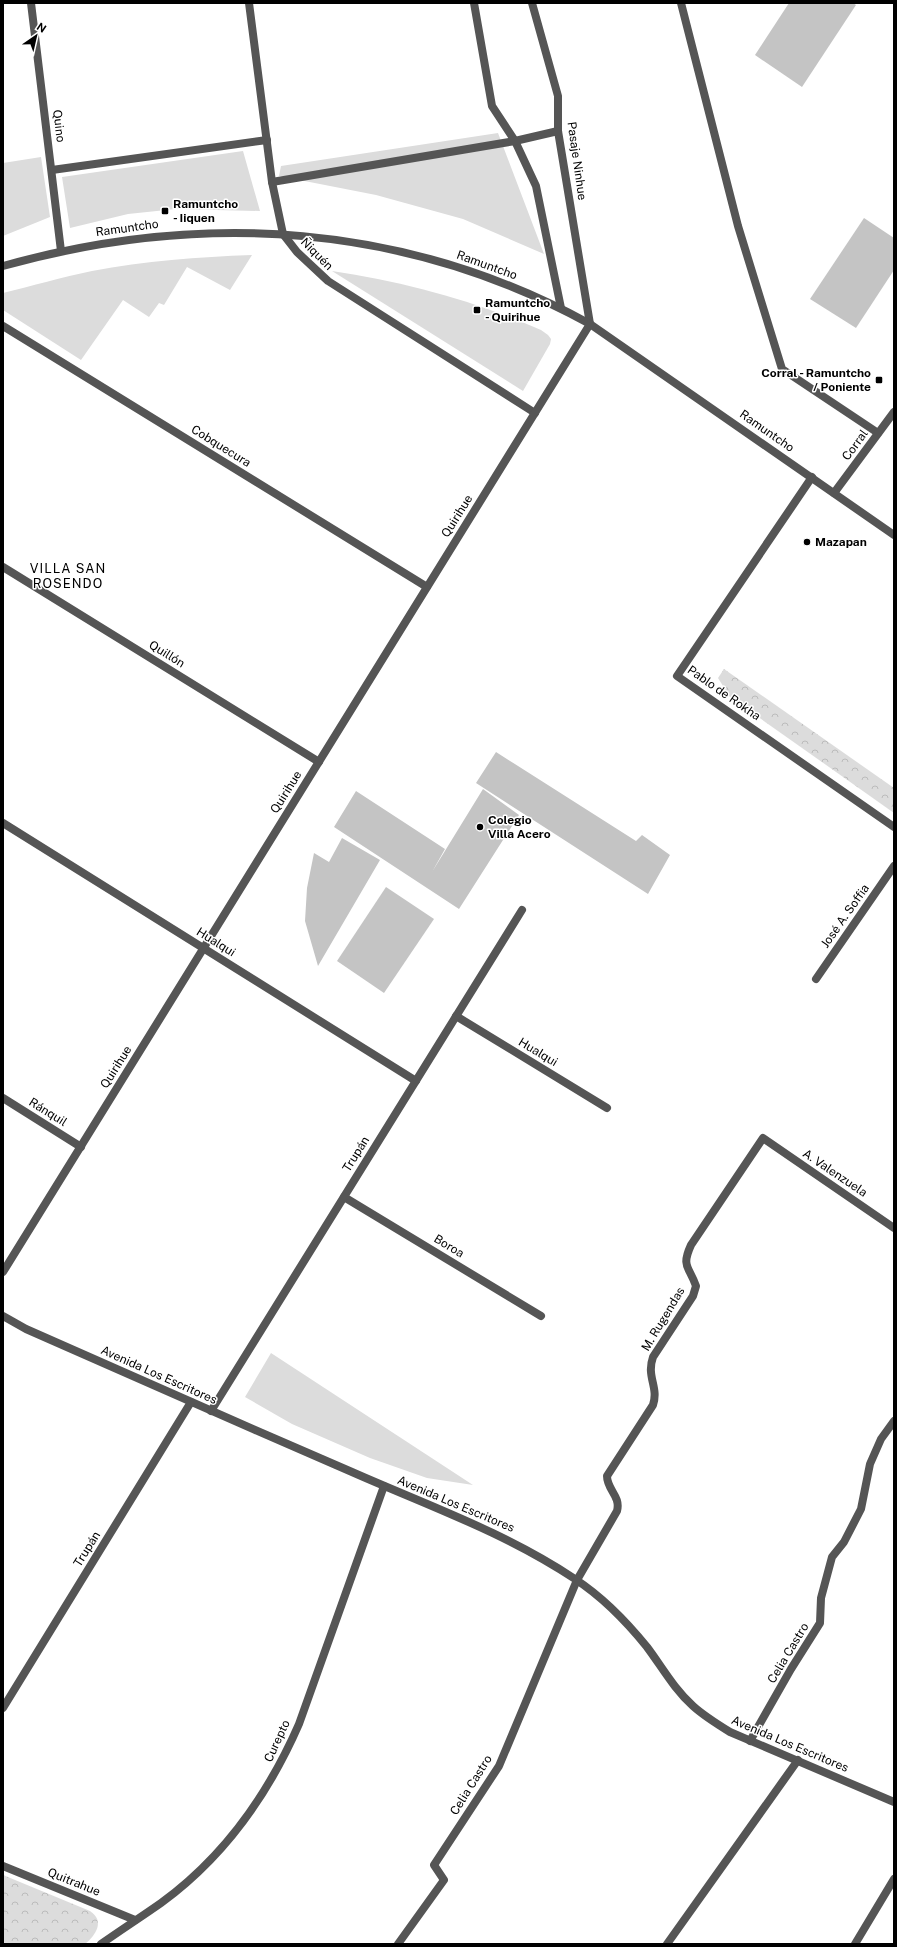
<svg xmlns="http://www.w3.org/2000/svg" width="897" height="1947" font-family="'Public Sans',sans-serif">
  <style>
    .grass { fill: #dcdcdc }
    .forest { fill: url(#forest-crowns) }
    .building { fill: #c4c4c4 }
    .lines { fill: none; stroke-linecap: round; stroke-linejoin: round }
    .lane { stroke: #555; stroke-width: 8 }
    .street { stroke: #555; stroke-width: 8 }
    .poi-dot { fill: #000; stroke: #fff; stroke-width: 1.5 }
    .labels { text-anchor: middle; stroke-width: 3; stroke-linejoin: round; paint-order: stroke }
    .street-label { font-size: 12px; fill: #000; stroke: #fff }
    .poi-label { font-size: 12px; font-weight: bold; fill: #000; stroke: #fff; text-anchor: start }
    .neighbourhood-label { font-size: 13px; letter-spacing: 1px; fill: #000; stroke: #fff }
  </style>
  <defs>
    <pattern id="forest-crowns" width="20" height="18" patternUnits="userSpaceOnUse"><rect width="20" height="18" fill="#dcdcdc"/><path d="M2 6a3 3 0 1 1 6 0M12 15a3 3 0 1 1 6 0" fill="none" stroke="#bbb"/></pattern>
  </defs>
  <rect width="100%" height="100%" fill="#fff"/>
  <!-- grass -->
  <g class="grass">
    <polygon points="498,133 544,254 463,219 376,195 279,176 281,166"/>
    <polygon points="243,151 260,211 176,209 128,214 70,228 62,177"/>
    <polygon points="41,157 50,217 3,236 3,163"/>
    <path d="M252,255l-22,35 -43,-23 -23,38 -5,-2 -10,14 -26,-17 -42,60 -78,-50v-17c29,-7 59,-16 89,-22 53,-10 106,-14 160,-16z"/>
    <path d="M332,271c73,11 140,29 209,59l7,5 3,4 -1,5 -27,47z"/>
    <polygon points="271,1353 473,1485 427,1478 370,1458 292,1424 245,1397"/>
  </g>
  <!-- forest -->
  <g class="forest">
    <polygon points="724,669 894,788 894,813 730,697 718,678"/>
    <path d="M3,1875l87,36c15,10 6,24 -5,33h-82z"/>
  </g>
  <!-- building -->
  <g class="building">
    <polygon points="789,3 853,3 856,5 802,87 755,55"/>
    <polygon points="864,218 894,238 894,270 856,328 810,299"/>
    <polygon points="496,752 636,841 642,835 670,855 648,894 476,783"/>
    <polygon points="483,789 519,815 459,909 334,827 356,791 445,849 432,872"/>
    <polygon points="342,838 380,860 318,966 305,921 307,888 314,853 329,862"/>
    <polygon points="386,887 434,919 384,993 337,961"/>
  </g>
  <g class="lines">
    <!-- lane -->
    <polyline class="lane" points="681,3 738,226 782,369 878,433"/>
    <!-- street -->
    <g class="street">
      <polyline points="31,3 61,251"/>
      <polyline points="249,3 272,182 283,234 297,252 328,281 535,413"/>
      <polyline points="474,3 492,106 515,141 536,186 561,308"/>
      <polyline points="532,3 558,96 558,131 590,324"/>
      <polyline points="52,170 267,140"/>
      <polyline points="272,182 515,141 558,131"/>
      <path d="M3,266c201,-56 403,-43 587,58l304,211"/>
      <polyline points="3,326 427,587"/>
      <polyline points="812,477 677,676 894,827"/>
      <polyline points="834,493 894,412"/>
      <polyline points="3,567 319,762"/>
      <polyline points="3,823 416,1081"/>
      <polyline points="816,979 894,866"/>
      <polyline points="456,1016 607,1108"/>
      <polyline points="3,1098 81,1147"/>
      <polyline points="344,1197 541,1316"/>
      <polyline points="3,1272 590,324"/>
      <path d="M3,1316l23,13c108,48 217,96 326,143 77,34 152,60 223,107 29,19 51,42 72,68 15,20 27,42 46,59 11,10 24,18 37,26l164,70"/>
      <polyline points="211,1411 522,910"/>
      <polyline points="3,1708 191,1402"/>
      <polyline points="750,1741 791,1669 820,1623 821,1598 832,1557 844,1542 861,1509 870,1464 881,1439 894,1421"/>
      <polyline points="3,1866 135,1920"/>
      <path d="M101,1944c20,-14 40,-27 60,-41 63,-46 107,-108 138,-179l85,-238"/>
      <path d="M398,1944l46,-64 -10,-15 65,-99 78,-186 40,-69c4,-15 -10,-21 -10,-35l46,-71c6,-18 -7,-28 0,-48l40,-61 3,-10c-7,-20 -15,-19 -5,-41l72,-107 131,90"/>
      <polyline points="667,1944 798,1760"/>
      <polyline points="855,1944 894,1879"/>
    </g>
  </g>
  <!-- markers -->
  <g class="poi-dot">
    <rect x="161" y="207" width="8" height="8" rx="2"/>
    <rect x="473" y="306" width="8" height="8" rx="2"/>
    <rect x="875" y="376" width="8" height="8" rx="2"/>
    <circle cx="807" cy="542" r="4"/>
    <circle cx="480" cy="827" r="4"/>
  </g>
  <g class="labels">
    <!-- street labels -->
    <g class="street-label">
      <text transform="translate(59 126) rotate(83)" y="4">Quino</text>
      <text transform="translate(577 161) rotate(82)" y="4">Pasaje Ninhue</text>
      <text transform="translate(127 228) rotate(-8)" y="4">Ramuntcho</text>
      <text transform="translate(317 254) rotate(45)" y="4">Ñiquén</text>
      <text transform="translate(487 265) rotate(20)" y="4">Ramuntcho</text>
      <text transform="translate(767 431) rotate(35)" y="4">Ramuntcho</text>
      <text transform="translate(855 445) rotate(-54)" y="4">Corral</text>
      <text transform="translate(221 446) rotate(32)" y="4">Cobquecura</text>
      <text transform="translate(457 516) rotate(-58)" y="4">Quirihue</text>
      <text transform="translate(167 654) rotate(32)" y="4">Quillón</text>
      <text transform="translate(724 693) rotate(35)" y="4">Pablo de Rokha</text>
      <text transform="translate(286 792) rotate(-58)" y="4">Quirihue</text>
      <text transform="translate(845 916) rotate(-55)" y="4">José A. Soffia</text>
      <text transform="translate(216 942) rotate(32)" y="4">Hualqui</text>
      <text transform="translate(538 1052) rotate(31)" y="4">Hualqui</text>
      <text transform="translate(116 1067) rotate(-58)" y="4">Quirihue</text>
      <text transform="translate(48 1112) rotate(32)" y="4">Ránquil</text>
      <text transform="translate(356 1154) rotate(-58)" y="4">Trupán</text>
      <text transform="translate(835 1173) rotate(34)" y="4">A. Valenzuela</text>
      <text transform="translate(449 1246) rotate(31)" y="4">Boroa</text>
      <text transform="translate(663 1319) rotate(-59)" y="4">M. Rugendas</text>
      <text transform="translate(159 1375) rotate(24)" y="4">Avenida Los Escritores</text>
      <text transform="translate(456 1504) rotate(23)" y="4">Avenida Los Escritores</text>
      <text transform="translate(87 1549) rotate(-58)" y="4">Trupán</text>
      <text transform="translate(788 1653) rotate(-59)" y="4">Celia Castro</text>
      <text transform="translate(277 1741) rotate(-65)" y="4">Curepto</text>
      <text transform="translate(790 1744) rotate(23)" y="4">Avenida Los Escritores</text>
      <text transform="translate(471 1785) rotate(-58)" y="4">Celia Castro</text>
      <text transform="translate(74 1882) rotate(22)" y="4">Quitrahue</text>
    </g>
    <!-- poi labels -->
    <g class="poi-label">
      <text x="173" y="208">Ramuntcho<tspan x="173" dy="14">- Iiquen</tspan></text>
      <text x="485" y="307">Ramuntcho<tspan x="485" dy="14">- Quirihue</tspan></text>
      <text x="871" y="377" text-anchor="end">Corral - Ramuntcho<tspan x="871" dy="14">/ Poniente</tspan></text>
      <text x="815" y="546">Mazapan</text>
      <text x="488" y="824">Colegio<tspan x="488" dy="14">Villa Acero</tspan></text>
    </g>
    <!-- neighbourhood labels -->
    <g class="neighbourhood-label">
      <text x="68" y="573">VILLA SAN<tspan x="68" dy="15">ROSENDO</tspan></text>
    </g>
  </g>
  <!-- border -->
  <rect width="897" height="1947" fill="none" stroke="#000000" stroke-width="8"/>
  <!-- north arrow -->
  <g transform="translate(36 36) rotate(34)" stroke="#ffffff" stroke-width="3" paint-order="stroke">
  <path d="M0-3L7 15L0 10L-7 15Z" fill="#000000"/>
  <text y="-6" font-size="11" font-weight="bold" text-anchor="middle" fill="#000000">N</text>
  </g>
</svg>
